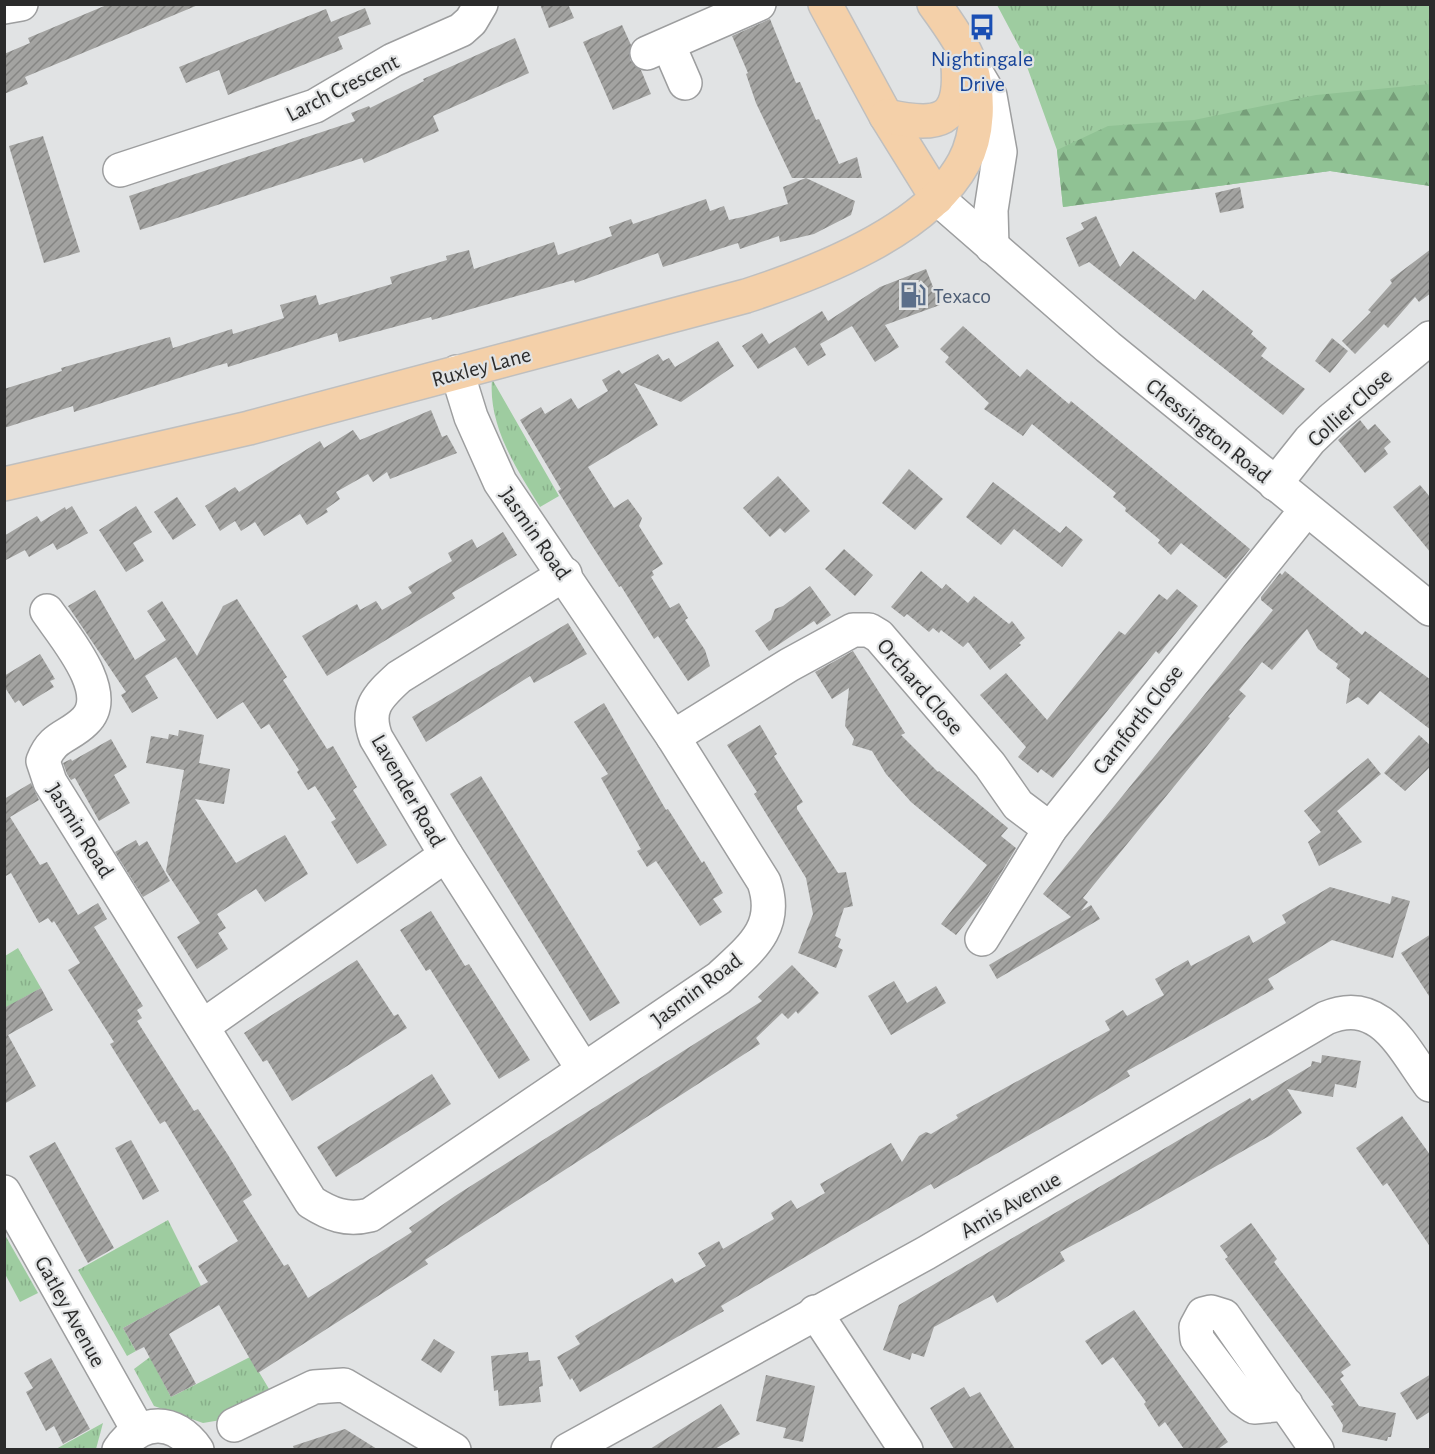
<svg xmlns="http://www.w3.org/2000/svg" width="1435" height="1454" font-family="'Alegreya Sans',sans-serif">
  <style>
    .grass { fill: url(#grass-tufts) }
    .forest { fill: url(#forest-firs) }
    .building { fill: url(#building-hatch) }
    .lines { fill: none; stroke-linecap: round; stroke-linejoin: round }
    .minor-casing { stroke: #9d9e9f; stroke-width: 36 }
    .major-casing { stroke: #bfbfbf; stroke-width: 36 }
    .minor { stroke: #fff; stroke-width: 33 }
    .major { stroke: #f4d0a9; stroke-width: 33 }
    .labels { text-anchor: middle; stroke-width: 4.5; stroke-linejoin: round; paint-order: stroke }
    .transit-label { font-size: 22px; fill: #164399; stroke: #e1e3e4 }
    .street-label { font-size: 22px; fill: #2b2b2b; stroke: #e1e3e4 }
    .service-label { font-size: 22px; fill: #4e5e75; stroke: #e1e3e4; text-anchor: start }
  </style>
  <defs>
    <pattern id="grass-tufts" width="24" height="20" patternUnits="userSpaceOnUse" patternTransform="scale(1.5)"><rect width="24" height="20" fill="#9ecca0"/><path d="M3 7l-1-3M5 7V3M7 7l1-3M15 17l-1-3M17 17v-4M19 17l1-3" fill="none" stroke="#88af8a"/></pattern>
    <pattern id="forest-firs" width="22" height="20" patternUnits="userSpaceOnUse" patternTransform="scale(1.5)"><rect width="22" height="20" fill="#90c294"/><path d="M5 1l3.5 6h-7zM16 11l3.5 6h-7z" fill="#769e79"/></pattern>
    <pattern id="building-hatch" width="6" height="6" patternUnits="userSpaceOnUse" patternTransform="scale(1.5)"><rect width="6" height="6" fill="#a3a3a1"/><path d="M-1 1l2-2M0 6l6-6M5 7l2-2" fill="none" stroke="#858583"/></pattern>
  </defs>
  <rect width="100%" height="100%" fill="#e1e3e4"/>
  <!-- grass -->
  <g class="grass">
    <polygon points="997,5 1430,5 1430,186 1330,171 1063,207 1057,150 1021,50"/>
    <path d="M492,379l67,117 -19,11c-24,-39 -52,-81 -48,-128z"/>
    <polygon points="18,948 41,988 5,1008 5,956"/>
    <polygon points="168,1220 201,1286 123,1328 136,1351 127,1356 78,1270"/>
    <polygon points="5,1235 38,1293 20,1302 5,1274"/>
    <polygon points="150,1357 171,1397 250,1357 272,1394 221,1420 203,1423 154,1406 134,1369"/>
    <polygon points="103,1423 96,1449 56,1449"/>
  </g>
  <!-- forest -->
  <polygon class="forest" points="1430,84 1430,186 1330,171 1063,207 1057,150 1108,126 1194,120 1316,95"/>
  <!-- building -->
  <g class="building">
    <polygon points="109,4 198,5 25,77 28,84 4,94 4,54 30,43 28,38"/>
    <polygon points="540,4 568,4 574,18 549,28"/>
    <polygon points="365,8 371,24 338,37 343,49 228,95 219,70 186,83 179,67 326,9 331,22"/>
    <polygon points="770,19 796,83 800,82 816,120 819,119 839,164 857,157 862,178 792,178 756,103 746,74 748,73 732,36"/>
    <polygon points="622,25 631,45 630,60 641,70 651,94 613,110 583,42"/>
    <polygon points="515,38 529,73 433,116 439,131 364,163 362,158 140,230 129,196 355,121 351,113 369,106 370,108 424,81 423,79"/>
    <polygon points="43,136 80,252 44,263 9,146"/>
    <polygon points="806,178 855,201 851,215 814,234 780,242 779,236 740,249 738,243 663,267 658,253 575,283 574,280 432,320 431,317 339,342 337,333 228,367 227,363 216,366 74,412 73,406 4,428 4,389 62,371 61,368 170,337 173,348 232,329 233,334 284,318 280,305 316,295 319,305 351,296 392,284 390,277 447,260 446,256 469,250 474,269 554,242 558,255 612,236 609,227 631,219 633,224 706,199 710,211 724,206 729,220 747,216 788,204 783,187"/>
    <polygon points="1240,187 1244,208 1220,213 1215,193"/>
    <polygon points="1096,216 1120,267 1133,251 1195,300 1203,290 1253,331 1251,334 1267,348 1261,356 1305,389 1283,415 1089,262 1079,267 1066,238 1084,229 1081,223"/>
    <polygon points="1431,249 1431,293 1419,302 1415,297 1388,328 1384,324 1355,354 1342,341 1371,312 1368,310 1392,283 1390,280"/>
    <polygon points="926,269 940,305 885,325 899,347 875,362 852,326 820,344 826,355 808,366 795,347 758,369 742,346 762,333 769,344 822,311 828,321 880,287"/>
    <polygon points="963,326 1020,377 1027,369 1069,404 1071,401 1250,549 1226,579 1181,543 1171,555 1158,543 1160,540 1125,511 1126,508 1113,497 1116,493 1032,424 1023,436 984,409 989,403 945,362 949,357 940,349"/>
    <polygon points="1332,338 1348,351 1330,373 1315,361"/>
    <polygon points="718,341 734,366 681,402 634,383 658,425 588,467 614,508 628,499 642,518 639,526 663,564 652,571 654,575 651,577 670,608 679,603 688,618 685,620 705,650 710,666 688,681 658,636 654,639 621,586 619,587 589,541 558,491 561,489 520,420 541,407 545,414 571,398 578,409 608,391 602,380 619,370 622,374 658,354 663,361 669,358 675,367"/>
    <polygon points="431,410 442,437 447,435 457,453 390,479 387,472 373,482 368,474 336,492 340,499 326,509 328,512 307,525 300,514 264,536 255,522 241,531 235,521 220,531 205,506 235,487 239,492 320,441 324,448 353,430 360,440"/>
    <polygon points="1360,420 1368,430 1375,424 1391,442 1384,448 1388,454 1365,473 1338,440"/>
    <polygon points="909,469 943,499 915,530 882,503"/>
    <polygon points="778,476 810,511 785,533 780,528 770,537 743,508"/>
    <polygon points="993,482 1060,533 1066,526 1083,540 1062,567 1014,529 1001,545 966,517"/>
    <polygon points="1420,485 1431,498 1431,553 1393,507"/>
    <polygon points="177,497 196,525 173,540 154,512"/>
    <polygon points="72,506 88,533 57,550 53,543 29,557 25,550 4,561 4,536 37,516 41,522 65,507 66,510"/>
    <polygon points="136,506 152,532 133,543 144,561 126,572 99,530"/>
    <polygon points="503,532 517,555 452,593 455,598 327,676 302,636 357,604 360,610 376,601 382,610 412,593 408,587 452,561 448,553 472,539 477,548"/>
    <polygon points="844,549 873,575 855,596 825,569"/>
    <polygon points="921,571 942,589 946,584 968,603 974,596 1009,624 1012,621 1025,638 1019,643 1021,645 990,670 968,642 963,647 941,630 939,633 933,628 929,632 907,614 904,617 891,607"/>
    <polygon points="1285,571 1362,635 1365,631 1431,680 1431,730 1380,691 1368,705 1358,697 1346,704 1350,679 1336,668 1338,664 1318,649 1307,629 1272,670 1262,662 1239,690 1246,696 1228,717 1230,718 1083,898 1088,902 1081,911 1091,905 1100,919 997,979 989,965 1071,917 1043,894 1273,610 1261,600 1261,597 1280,573 1282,575"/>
    <polygon points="810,586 831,615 817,625 814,621 769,651 755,631 771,620 775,609 783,606"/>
    <polygon points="1177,589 1198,606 1159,654 1156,651 1053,778 1041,769 1038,773 1018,757 1026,747 980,695 1006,673 1047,720 1119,631 1125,635 1159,594 1167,600"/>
    <polygon points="95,590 135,660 166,640 147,611 162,601 197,656 223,606 237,599 287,677 283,680 327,749 333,746 357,787 353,790 387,845 357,864 331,822 336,819 315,786 308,790 297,772 299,770 269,724 261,729 243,702 217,719 176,657 145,676 158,698 132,713 121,695 126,692 68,606"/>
    <polygon points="568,623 587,654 534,683 530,676 426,742 412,717"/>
    <polygon points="853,651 905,733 901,735 938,772 939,771 1008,828 1001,836 1016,848 984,901 956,935 941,924 987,865 911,802 886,774 872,751 852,745 854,739 845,726 849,688 832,699 815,672"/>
    <polygon points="40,654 55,679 50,681 54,687 23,706 19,700 15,703 4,686 4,676"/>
    <polygon points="604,703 666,810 668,809 702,863 704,861 723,893 713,899 722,912 700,926 656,861 647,867 637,851 641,849 601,778 608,774 574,722"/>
    <polygon points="760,725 777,754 774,756 803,802 797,806 797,809 838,873 846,872 853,906 844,908 835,936 841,939 838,947 843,950 836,968 798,953 813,914 806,878 754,794 757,792 727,745"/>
    <polygon points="179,730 204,735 199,763 230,769 224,804 195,799 236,863 285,835 308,874 265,902 256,889 217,914 226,928 218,933 228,949 197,969 177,937 200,923 166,871 184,770 146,763 151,736 168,739 169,734 178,736"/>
    <polygon points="1419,735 1431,746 1431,766 1405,791 1384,773"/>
    <polygon points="111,739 127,767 114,775 130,803 99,821 75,778 71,780 67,774 63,763 71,759 72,761"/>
    <polygon points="1368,758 1381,774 1337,811 1362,842 1319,866 1308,842 1321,832 1304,811"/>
    <polygon points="481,776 620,1003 590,1021 450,794"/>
    <polygon points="31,783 39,800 10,817 40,865 47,862 78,915 98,903 107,919 94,927 143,1006 137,1010 142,1018 137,1021 194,1111 198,1109 228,1155 252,1195 243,1201 284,1266 288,1264 308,1298 412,1232 409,1228 455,1196 762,1001 758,997 792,965 819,993 798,1014 796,1011 788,1019 782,1013 756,1038 760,1044 425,1260 428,1264 258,1373 219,1305 169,1334 196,1384 171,1397 144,1347 136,1351 123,1328 208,1282 198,1266 238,1241 165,1121 160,1124 110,1044 114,1042 68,970 80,963 54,921 52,923 48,918 39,923 11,873 4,877 4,799"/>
    <polygon points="136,840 139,846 147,841 170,881 143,897 115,852"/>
    <polygon points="1330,887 1390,904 1392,896 1410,901 1393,958 1332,940 1268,979 1274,989 1127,1071 1130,1076 1077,1108 934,1189 931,1184 896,1204 721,1306 724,1311 702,1323 580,1392 572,1378 570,1380 557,1357 580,1344 575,1336 672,1278 675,1283 706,1266 698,1253 719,1241 723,1249 774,1219 771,1213 791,1200 797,1209 825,1193 820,1184 891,1143 902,1162 919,1136 926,1132 931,1134 958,1118 956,1115 1110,1030 1105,1021 1123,1010 1127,1016 1164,995 1155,979 1188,960 1191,966 1249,935 1253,943 1286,923 1282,915"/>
    <polygon points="431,911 465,966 469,964 530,1060 499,1079 430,969 426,971 400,930"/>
    <polygon points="1431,934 1431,999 1401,953"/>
    <polygon points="357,960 394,1016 398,1014 407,1028 292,1101 267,1060 263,1062 244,1033"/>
    <polygon points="894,981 907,1003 936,986 946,1003 891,1035 868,996"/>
    <polygon points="41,988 53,1010 8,1035 36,1086 4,1104 4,1008"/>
    <polygon points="1322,1055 1361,1061 1356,1088 1335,1084 1333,1097 1287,1089 1302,1113 1271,1135 1137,1211 1060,1252 1065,1261 997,1303 993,1295 934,1327 924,1357 912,1353 910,1360 883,1350 899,1305 1250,1098 1252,1101 1311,1066 1312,1061 1321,1063"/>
    <polygon points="432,1074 451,1104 336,1177 317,1147"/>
    <polygon points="1402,1116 1431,1156 1431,1248 1387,1183 1383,1186 1356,1148"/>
    <polygon points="131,1140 159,1191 143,1200 115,1148"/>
    <polygon points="55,1142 114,1248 88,1263 29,1156"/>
    <polygon points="1251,1223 1277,1259 1274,1262 1351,1365 1341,1372 1344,1376 1340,1379 1359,1406 1396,1413 1391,1437 1388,1437 1387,1441 1342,1432 1343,1425 1331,1406 1334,1405 1225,1259 1228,1257 1220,1246"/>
    <polygon points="1134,1310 1228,1442 1218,1449 1184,1449 1165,1422 1159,1427 1144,1404 1146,1402 1113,1357 1102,1365 1085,1341"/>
    <polygon points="434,1339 455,1352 441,1373 421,1360"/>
    <polygon points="528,1352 529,1361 540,1360 543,1386 539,1387 541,1402 499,1406 498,1390 494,1391 491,1356"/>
    <polygon points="51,1358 90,1429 63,1444 54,1426 46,1431 26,1392 33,1388 24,1373"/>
    <polygon points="1431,1374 1431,1411 1417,1420 1400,1393"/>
    <polygon points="766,1375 815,1386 803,1442 783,1438 786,1428 756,1421"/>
    <polygon points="964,1387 970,1397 980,1392 1015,1449 954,1449 930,1408"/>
    <polygon points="721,1404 740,1434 715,1449 650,1449"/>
    <polygon points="345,1429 377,1449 294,1449 293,1446"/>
  </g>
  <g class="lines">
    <!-- minor casing -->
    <g class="minor-casing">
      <g id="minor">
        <polyline points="4,7 21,4"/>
        <polyline points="669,46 685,83"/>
        <polyline points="647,53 759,4"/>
        <polyline points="974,69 990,96 1000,152 991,210 992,247"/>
        <polyline points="120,170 315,106 393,60 461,30 471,21 481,4"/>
        <polyline points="937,198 1108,347 1430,609"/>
        <polyline points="1275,484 1310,440 1332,419 1430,338"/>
        <path d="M565,574l-166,103c-22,20 -34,32 -23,61l70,117 137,214"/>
        <path d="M47,611c17,25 67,82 38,110 -17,17 -32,14 -42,40l7,21 261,420c19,12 35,19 59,13l349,-237c31,-29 61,-50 45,-96l-91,-145 -173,-255 -29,-65 -14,-45"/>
        <polyline points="673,737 789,665 853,630 869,630 879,636 990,765 1018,805 1050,829"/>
        <polyline points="982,939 1050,829 1306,510"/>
        <polyline points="203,1026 446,855"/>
        <polyline points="4,1192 138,1430"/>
        <polyline points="815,1312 906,1450"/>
        <polyline points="1286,1404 1254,1407 1242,1399 1197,1339 1196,1327 1203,1314 1211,1312 1224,1316 1317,1450"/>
        <polyline points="234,1425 314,1387 344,1385 454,1450"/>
        <path d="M119,1450c22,-32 56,-32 78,0"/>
        <path d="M568,1450l358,-197 400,-235c55,-23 77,31 104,67"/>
      </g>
    </g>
    <!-- major casing -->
    <g class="major-casing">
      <g id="major">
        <polyline points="825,4 886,116 937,198"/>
        <path d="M886,116c52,11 76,8 72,-51"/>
        <path d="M4,484l245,-56 497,-132c71,-23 181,-65 218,-134 15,-28 15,-65 7,-95 -4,-17 -26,-48 -37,-63"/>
      </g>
    </g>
    <!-- minor -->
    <use href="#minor" class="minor"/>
    <!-- major -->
    <use href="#major" class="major"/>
  </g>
  <!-- icons -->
  <defs>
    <g id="bus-bare" transform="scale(2.07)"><path d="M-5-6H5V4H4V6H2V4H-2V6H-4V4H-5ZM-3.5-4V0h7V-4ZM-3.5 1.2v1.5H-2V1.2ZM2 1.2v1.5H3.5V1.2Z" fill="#1a4fb4" stroke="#e1e3e4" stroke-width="2.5" paint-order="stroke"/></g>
    <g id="fuel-bare" transform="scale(2.07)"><path d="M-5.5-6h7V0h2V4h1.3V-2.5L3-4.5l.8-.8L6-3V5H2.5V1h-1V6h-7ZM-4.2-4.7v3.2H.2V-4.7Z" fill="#5c6f8a" stroke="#e1e3e4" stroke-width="2.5" paint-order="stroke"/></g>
  </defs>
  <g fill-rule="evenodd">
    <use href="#bus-bare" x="982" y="27"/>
    <use href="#fuel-bare" x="913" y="295"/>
  </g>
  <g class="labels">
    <!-- transit labels -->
    <g class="transit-label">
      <text x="982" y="66">Nightingale<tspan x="982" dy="25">Drive</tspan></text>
    </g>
    <!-- street labels -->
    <g class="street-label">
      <text transform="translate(342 87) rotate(-27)" y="8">Larch Crescent</text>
      <text transform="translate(481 366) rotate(-15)" y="8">Ruxley Lane</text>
      <text transform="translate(1349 407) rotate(-42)" y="8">Collier Close</text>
      <text transform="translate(1209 430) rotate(39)" y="8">Chessington Road</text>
      <text transform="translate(536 533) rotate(55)" y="8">Jasmin Road</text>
      <text transform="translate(921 686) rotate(49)" y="8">Orchard Close</text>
      <text transform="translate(1137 719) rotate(-52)" y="8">Carnforth Close</text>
      <text transform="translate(409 790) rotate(60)" y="8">Lavender Road</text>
      <text transform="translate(81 830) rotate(58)" y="8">Jasmin Road</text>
      <text transform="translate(696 989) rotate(-37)" y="8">Jasmin Road</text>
      <text transform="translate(1010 1204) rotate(-30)" y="8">Amis Avenue</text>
      <text transform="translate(71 1311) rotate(61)" y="8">Gatley Avenue</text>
    </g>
    <!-- service labels -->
    <g class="service-label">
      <text x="933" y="303">Texaco</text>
    </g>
  </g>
  <!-- border -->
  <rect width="1435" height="1454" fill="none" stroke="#2b2b2b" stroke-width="12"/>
</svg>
